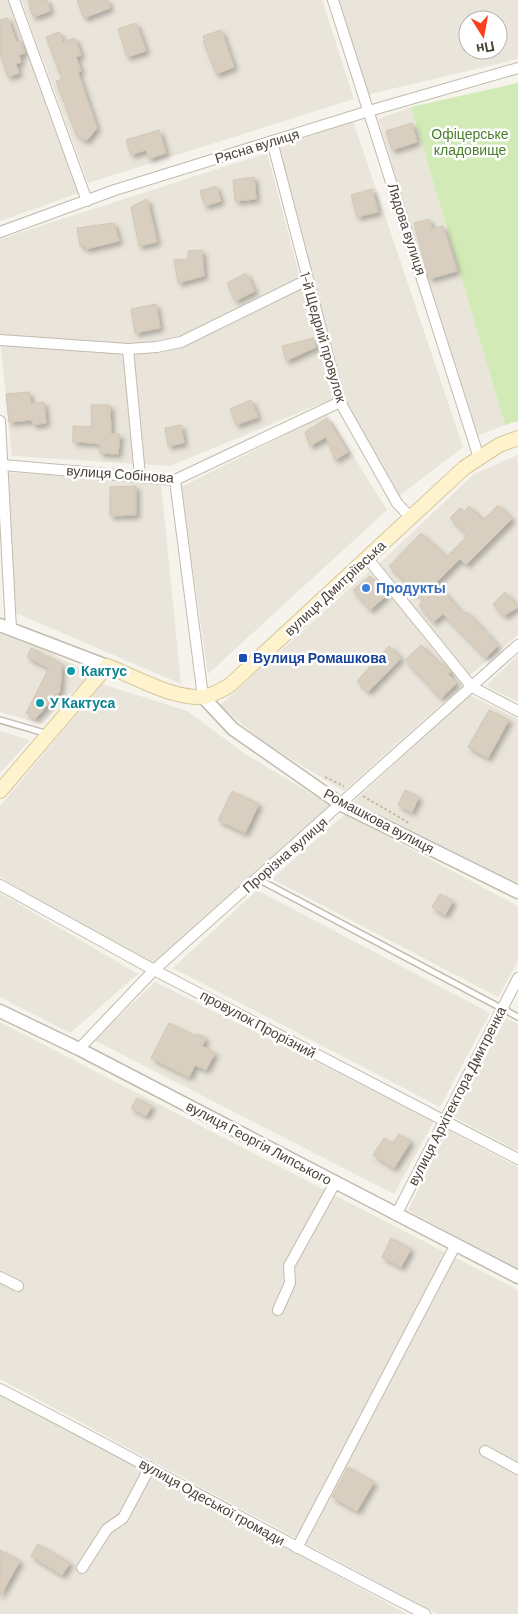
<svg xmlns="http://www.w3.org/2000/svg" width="518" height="1614" font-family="Barlow,sans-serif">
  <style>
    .residential { fill: #eae5da; fill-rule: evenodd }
    .green { fill: #d2eab5 }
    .building { fill: #d8cfc1; stroke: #d3c7b4; filter: url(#shadow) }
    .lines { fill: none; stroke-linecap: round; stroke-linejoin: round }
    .service-casing { stroke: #c2bbae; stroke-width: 8 }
    .minor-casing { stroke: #c2bbae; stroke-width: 12 }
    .tertiary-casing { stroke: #c2bbae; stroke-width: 15 }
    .secondary-casing { stroke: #d6c79b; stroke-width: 16 }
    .path { stroke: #c4b79f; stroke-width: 2; stroke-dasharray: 2.5 2.5; stroke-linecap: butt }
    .service { stroke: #fff; stroke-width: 5 }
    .minor { stroke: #fff; stroke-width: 10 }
    .tertiary { stroke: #fff; stroke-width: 12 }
    .secondary { stroke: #fff3cd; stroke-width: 14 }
    .shop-dot { fill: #3f7fe0; stroke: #fff; stroke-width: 2 }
    .transit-dot { fill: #1a4fb4; stroke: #fff; stroke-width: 2 }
    .culture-dot { fill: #0f9aa8; stroke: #fff; stroke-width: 2 }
    .labels { text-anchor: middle; stroke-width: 5; stroke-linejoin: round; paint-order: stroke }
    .park-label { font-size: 14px; fill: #4a7f2a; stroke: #fff }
    .street-label { font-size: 14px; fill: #4b4439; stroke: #fff }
    .shop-label { font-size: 14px; font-weight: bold; fill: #366cbe; stroke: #fff; text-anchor: start }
    .transit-label { font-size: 14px; font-weight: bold; fill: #164399; stroke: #fff; text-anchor: start }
    .culture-label { font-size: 14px; font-weight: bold; fill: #0d838f; stroke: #fff; text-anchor: start }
  </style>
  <defs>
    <filter id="shadow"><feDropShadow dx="3.5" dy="3.5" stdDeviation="2.5" flood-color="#0004"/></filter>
  </defs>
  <rect width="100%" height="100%" fill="#f6f3ec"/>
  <!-- residential -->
  <g class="residential">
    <polygon points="0,0 11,0 82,192 0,221"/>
    <polygon points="21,0 322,0 354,99 88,183"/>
    <path d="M337,0h181v59l-152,36zM468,20h30v30h-30z"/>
    <polygon points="411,107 505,425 475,437 378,119"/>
    <polygon points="353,121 463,447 398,497 344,401 279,147"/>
    <polygon points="267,153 332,399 170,466 12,456 0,340 0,239"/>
    <polygon points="327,414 387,510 208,674 181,487"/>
    <polygon points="518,455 518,635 470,675 379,564 474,474"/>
    <polygon points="5,472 161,483 181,684 16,613"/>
    <polygon points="369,571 465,683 344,791 263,742 220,705"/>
    <polygon points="0,628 91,673 42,724 0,712"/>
    <polygon points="518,655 518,702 486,686"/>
    <polygon points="102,684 187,711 247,755 332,806 150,967 0,877 0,806"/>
    <polygon points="470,695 518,719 518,887 352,803"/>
    <polygon points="0,731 30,740 0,773"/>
    <polygon points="345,814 518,906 518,961 498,997 272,879"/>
    <polygon points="257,890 490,1013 440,1107 173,968"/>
    <polygon points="0,893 138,974 70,1033 0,997"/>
    <polygon points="155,982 434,1121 394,1194 94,1040"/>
    <polygon points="506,1018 518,1024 518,1151 454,1117"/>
    <polygon points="0,1022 518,1290 518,1614 437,1614 0,1379"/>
    <polygon points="448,1130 518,1167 518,1270 408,1210"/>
    <polygon points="0,1396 144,1469 407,1614 0,1614"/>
  </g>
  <!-- green -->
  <polygon class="green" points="518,83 518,421 505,425 411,107"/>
  <!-- building -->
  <g class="building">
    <polygon points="28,0 47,0 50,11 33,17"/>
    <polygon points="77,0 107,0 110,8 84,18"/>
    <polygon points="8,18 16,42 20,40 25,53 19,55 21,62 16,64 19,73 8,77 0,54 0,20"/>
    <polygon points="136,23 146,51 127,57 118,29"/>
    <polygon points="221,30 234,67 216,74 203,41 205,41 203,36"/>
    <polygon points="59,32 63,42 75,38 81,55 76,57 81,71 78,73 97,128 87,140 83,140 76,134 56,81 62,79 46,37"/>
    <polygon points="412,123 417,142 392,150 386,131"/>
    <polygon points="159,130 166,153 149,159 146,150 131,155 126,140"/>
    <polygon points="254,177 256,199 235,201 233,180"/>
    <polygon points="216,186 221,201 205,206 200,191"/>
    <polygon points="372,189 378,212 357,217 351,195"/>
    <polygon points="147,199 157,242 139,246 131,207"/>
    <polygon points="429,219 432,229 443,226 457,271 429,279 414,223"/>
    <polygon points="114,223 119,241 86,249 85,246 80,246 77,228"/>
    <polygon points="202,250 204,276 178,283 174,260 188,259 188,251"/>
    <polygon points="246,273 255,291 235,301 227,283"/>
    <polygon points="156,304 160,328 135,333 131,309"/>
    <polygon points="313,338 316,347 286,361 282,346"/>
    <polygon points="29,392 31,404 44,402 46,423 33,425 32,420 9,422 6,394"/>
    <polygon points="251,400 258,417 236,425 230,409"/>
    <polygon points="91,405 110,405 111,434 120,434 118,454 100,453 100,445 95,443 73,442 73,426 92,427"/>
    <polygon points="327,418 348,452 335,460 326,437 310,446 305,432"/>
    <polygon points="181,425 184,443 168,446 165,428"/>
    <polygon points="136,486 136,515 110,516 110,487"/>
    <polygon points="498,505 512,519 466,565 460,559 436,583 464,615 467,612 498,646 486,658 443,614 433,622 419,605 424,600 389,566 421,533 446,557 468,535 450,518 460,508 464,511 469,506 483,520"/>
    <polygon points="370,576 387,595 370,610 353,590"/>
    <polygon points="505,592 518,607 504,616 493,604"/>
    <polygon points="421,645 441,665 443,663 451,672 448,674 457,683 441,698 405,660"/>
    <polygon points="389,646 401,658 368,692 357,681"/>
    <polygon points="31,648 62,664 60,691 35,719 26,713 49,668 27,657"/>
    <polygon points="489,710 509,720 488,758 468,747"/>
    <polygon points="405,790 419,797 412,812 398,805"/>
    <polygon points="232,791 259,804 245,833 218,820"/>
    <polygon points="440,894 453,901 445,915 432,907"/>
    <polygon points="169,1023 196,1036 198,1034 206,1038 202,1046 215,1053 206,1070 195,1065 189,1077 151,1058"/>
    <polygon points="137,1098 152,1106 146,1116 131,1108"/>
    <polygon points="399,1134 411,1141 394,1168 373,1155 384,1138 393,1143"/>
    <polygon points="391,1238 411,1249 401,1267 382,1257"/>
    <polygon points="348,1467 374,1482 357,1511 332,1497"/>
    <polygon points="38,1544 70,1563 62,1575 31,1556"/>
    <polygon points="0,1550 20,1561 0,1596"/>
  </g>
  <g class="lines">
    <!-- service casing -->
    <g class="service-casing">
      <g id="service">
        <polyline points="0,720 48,734"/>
        <polyline points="258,879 518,1017"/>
      </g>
    </g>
    <!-- minor casing -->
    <g class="minor-casing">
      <g id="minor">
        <polyline points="14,0 87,201"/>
        <polyline points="333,0 479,458"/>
        <polyline points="272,141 340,402 397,503 411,518"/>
        <polyline points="0,232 115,190 369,111 518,68"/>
        <polyline points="0,340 128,349 157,347 181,342 307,280"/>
        <polyline points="128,349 140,476"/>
        <polyline points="0,421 11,629"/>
        <polyline points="3,465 175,480 340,402"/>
        <polyline points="175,480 203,697"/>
        <polyline points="368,559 472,687 518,711"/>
        <polyline points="0,885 154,970 518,1159"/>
        <polyline points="79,1049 154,970 518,645"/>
        <polyline points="396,1215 518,978"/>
        <polyline points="0,1277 18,1286"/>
        <polyline points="278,1310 290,1283 289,1266 335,1183"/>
        <path d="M0,1389c142,73 282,152 425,225"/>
        <polyline points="485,1451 518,1469"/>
        <polyline points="297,1548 456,1244"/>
        <polyline points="82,1568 107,1529 123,1518 150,1467"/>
      </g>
    </g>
    <!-- tertiary casing -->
    <g class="tertiary-casing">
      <g id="tertiary">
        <polyline points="0,625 107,666"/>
        <polyline points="203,697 233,729 342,805 518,892"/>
        <polyline points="0,1011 79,1049 518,1277"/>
      </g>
    </g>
    <!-- secondary casing -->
    <g class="secondary-casing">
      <path id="secondary" d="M0,791l107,-125c29,11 63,32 95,31 10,-1 20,-7 28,-12l234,-217 35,-23 19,-7"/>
    </g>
    <!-- path -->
    <g class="path">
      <polyline points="325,777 344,786"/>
      <polyline points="363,796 409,823"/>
    </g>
    <!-- service -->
    <use href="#service" class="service"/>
    <!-- minor -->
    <use href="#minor" class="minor"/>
    <!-- tertiary -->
    <use href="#tertiary" class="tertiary"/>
    <!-- secondary -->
    <use href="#secondary" class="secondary"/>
  </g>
  <!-- markers -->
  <circle class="shop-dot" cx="366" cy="588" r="5"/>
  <rect class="transit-dot" x="238" y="653" width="10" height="10" rx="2.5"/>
  <g class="culture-dot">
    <circle cx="71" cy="671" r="5"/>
    <circle cx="40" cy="703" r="5"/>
  </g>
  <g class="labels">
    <!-- park labels -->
    <g class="park-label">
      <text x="470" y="139">Офіцерське<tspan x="470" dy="16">кладовище</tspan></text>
    </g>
    <!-- street labels -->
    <g class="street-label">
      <text transform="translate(257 146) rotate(-17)" y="5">Рясна вулиця</text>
      <text transform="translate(407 229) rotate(72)" y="5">Лядова вулиця</text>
      <text transform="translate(323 337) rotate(74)" y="5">1-й Щедрий провулок</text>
      <text transform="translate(120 474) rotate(4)" y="5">вулиця Собінова</text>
      <text transform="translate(335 588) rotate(-43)" y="5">вулиця Дмитріївська</text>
      <text transform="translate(379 821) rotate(28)" y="5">Ромашкова вулиця</text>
      <text transform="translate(285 855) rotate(-41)" y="5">Прорізна вулиця</text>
      <text transform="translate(258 1024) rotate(28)" y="5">провулок Прорізний</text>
      <text transform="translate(457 1096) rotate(-63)" y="5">вулиця Архітектора Дмитренка</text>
      <text transform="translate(259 1143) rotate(28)" y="5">вулиця Георгія Липського</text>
      <text transform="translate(212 1502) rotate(29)" y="5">вулиця Одеської громади</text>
    </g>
    <!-- shop labels -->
    <g class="shop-label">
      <text x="376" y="593">Продукты</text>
    </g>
    <!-- transit labels -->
    <g class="transit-label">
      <text x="253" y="663">Вулиця Ромашкова</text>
    </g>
    <!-- culture labels -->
    <g class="culture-label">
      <text x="81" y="676">Кактус</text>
      <text x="50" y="708">У Кактуса</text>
    </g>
  </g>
  <!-- north arrow -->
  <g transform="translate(483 35) rotate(169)"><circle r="24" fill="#ffffff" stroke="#b7b4b0"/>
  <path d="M0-4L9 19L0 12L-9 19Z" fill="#fc3f1d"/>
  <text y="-8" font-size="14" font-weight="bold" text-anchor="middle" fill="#4b4439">Пн</text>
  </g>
</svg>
